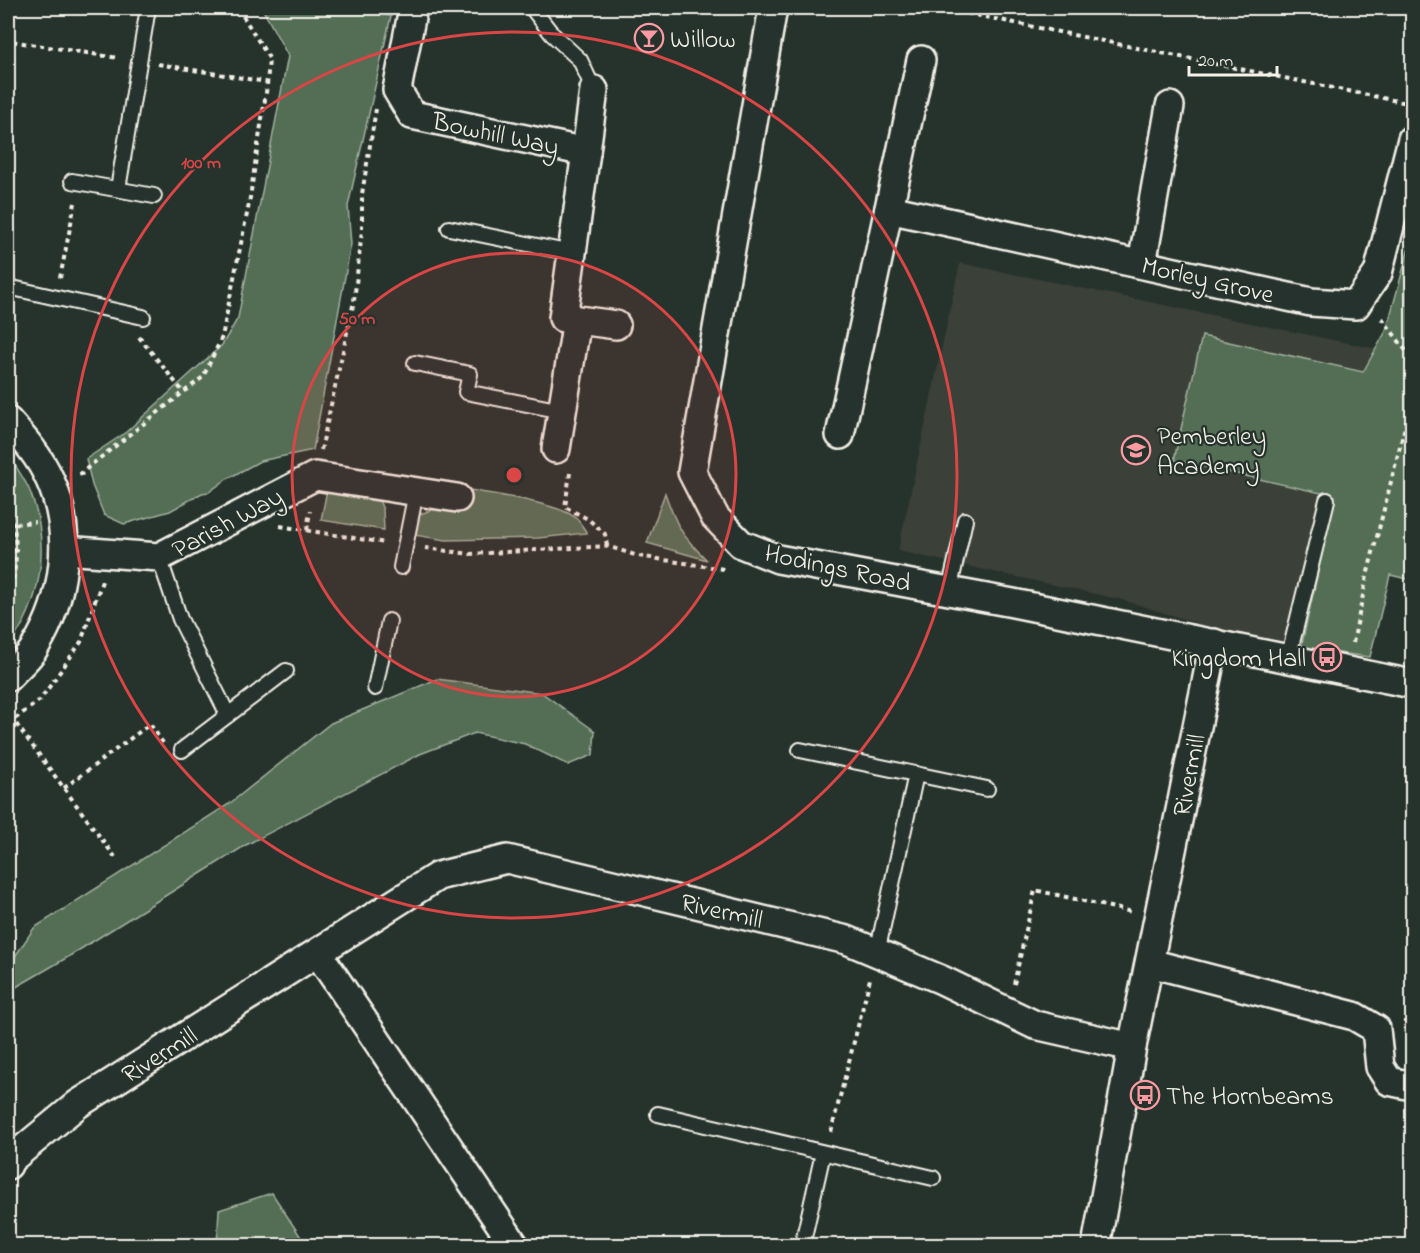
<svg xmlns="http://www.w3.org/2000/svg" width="1420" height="1253" font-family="'Indie Flower',sans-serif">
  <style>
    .built { fill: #3a3f39 }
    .green { fill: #526e55; stroke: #a3b09e; stroke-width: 1.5 }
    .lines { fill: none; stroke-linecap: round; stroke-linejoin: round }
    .lane-casing { stroke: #f4f1e8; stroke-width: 18 }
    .street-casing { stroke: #f4f1e8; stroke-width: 32 }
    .path { stroke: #f4f1e8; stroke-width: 4; stroke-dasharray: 4.5 4.5; stroke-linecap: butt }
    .lane { stroke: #26332d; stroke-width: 14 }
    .street { stroke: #26332d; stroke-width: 27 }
    .ring { fill: none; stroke: #da4645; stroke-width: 3 }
    .labels { text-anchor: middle; stroke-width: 4.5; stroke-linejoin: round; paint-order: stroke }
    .poi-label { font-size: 26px; fill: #f4f1e8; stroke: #26332d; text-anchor: start }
    .street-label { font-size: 26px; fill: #f4f1e8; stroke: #26332d }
    .centre { fill: #da4645; stroke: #26332d; stroke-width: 3 }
    .ring-label { font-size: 18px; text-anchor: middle; font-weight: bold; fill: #da4645; stroke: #26332d; stroke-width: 4.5; stroke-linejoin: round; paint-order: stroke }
  </style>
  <rect width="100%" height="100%" fill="#26332d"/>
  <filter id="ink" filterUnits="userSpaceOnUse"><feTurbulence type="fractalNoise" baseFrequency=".0167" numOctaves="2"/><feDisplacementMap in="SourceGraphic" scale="12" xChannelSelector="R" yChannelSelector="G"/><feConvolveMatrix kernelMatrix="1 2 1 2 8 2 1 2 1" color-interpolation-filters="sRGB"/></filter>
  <g filter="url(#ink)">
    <!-- built -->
    <polygon class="built" points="960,263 1377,349 1301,648 1238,636 1123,600 898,551"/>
    <!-- green -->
    <g class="green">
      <polygon points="262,8 347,8 391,16 348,206 351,244 313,450 260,461 227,479 209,492 202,493 170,511 124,524 104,515 92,485 86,459 125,433 222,345 238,318 288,56"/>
      <polygon points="1412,237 1412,580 1390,575 1370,657 1301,648 1335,496 1174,460 1202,336 1363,372 1386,331"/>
      <path d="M8,454c7,12 18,26 23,40 19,51 11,110 -23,152z"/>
      <polygon points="327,490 361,493 379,500 383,510 384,530 321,520"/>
      <path d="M470,490c24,5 88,13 106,28 4,4 8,11 11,15l-49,5 -92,2 -38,-6 12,-20 14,-5 31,2z"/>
      <path d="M665,493c12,34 16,42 42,67l-60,-17z"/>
      <polygon points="437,679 542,693 595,731 593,755 568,765 525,744 475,733 420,754 246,845 68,957 11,990 8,988 8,967 34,928 229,804 331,723"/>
      <polygon points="272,1193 306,1245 217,1245 219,1210"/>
    </g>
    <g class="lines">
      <!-- lane casing -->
      <g class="lane-casing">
        <g id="lane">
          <polyline points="532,8 552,34 580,60 594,90"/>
          <polyline points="72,181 154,196"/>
          <polyline points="118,189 148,8"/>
          <polyline points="449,228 572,253"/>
          <polyline points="8,287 143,317"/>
          <polyline points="415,363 470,374 466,392 562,411"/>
          <polyline points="159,557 180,619 228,715"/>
          <polyline points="401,567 416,492"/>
          <polyline points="949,591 965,520"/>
          <polyline points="1288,659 1327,500"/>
          <polyline points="375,688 389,621"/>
          <polyline points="182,750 286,671"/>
          <polyline points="800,750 987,789"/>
          <polyline points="877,953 916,774"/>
          <polyline points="658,1114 933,1178"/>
          <polyline points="802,1246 823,1153"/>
        </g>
      </g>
      <!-- street casing -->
      <g class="street-casing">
        <g id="street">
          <polyline points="413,8 397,90 412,115 586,152 594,90"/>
          <polyline points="773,8 692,472 715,517 741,544 778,559 1013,603 1412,684"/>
          <polyline points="586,152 563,318 616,325"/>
          <polyline points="889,209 1311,302 1356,305 1378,273 1412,139"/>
          <polyline points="1142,264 1170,106"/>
          <path d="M8,421c16,18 32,36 42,59 24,53 15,119 -15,167 -6,11 -19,21 -27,30"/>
          <polyline points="840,435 921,60"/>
          <polyline points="556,449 577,320"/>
          <polyline points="64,550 159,557 315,476 457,498"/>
          <polyline points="318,953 515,1246"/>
          <polyline points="1150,963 1354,1016 1376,1029 1380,1067 1389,1081 1412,1086"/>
          <polyline points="8,1165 10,1160 78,1104 438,876 507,859 847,940 942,980 1035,1025 1132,1047"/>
          <polyline points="1096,1246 1132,1047 1214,643"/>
        </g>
      </g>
      <!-- path -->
      <g class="path">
        <polyline points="941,8 1412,104"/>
        <polyline points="8,16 11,41 118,58"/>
        <polyline points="158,64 266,82"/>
        <polyline points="60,278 75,203"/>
        <polyline points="1382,318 1412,359"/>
        <polyline points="139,337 184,393"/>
        <polyline points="321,450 354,301 362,231 362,194 376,109"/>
        <polyline points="570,473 565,507 588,519 605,534 607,546"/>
        <polyline points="82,476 81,473 203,377 222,337 249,204 267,86 269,58 238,8"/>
        <path d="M8,504c10,31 11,61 0,93"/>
        <polyline points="280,526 385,543"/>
        <polyline points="8,529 14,524 35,522"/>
        <polyline points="307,530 310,511"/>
        <polyline points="425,548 470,554 607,546 638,556 724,569 726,567"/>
        <polyline points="1353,643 1367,576 1412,399"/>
        <polyline points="8,708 14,721 115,857"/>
        <polyline points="8,724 40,700 81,642 102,581 104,581"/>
        <polyline points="64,788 150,724 163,743"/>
        <polyline points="1014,984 1035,890 1132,912"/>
        <polyline points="831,1132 870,979"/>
      </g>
      <!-- lane -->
      <use href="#lane" class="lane"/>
      <!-- street -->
      <use href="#street" class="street"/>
    </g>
  </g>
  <!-- distance rings -->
  <circle cx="514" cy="475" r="222" fill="#da4645" fill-opacity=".12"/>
  <g class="ring">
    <circle cx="514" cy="475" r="222"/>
    <circle cx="514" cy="475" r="443"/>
  </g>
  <!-- icons -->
  <defs>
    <g id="bar-ring" transform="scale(1.5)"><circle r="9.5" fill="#26332d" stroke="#ff9aa2" stroke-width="1.5"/><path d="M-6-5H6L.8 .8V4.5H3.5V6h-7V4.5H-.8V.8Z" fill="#ff9aa2"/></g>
    <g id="school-ring" transform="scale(1.5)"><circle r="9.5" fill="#26332d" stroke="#ff9aa2" stroke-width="1.5"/><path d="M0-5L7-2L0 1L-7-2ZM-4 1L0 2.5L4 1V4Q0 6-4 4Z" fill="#ff9aa2"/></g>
    <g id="bus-ring" transform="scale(1.5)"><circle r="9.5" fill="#26332d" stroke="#ff9aa2" stroke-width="1.5"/><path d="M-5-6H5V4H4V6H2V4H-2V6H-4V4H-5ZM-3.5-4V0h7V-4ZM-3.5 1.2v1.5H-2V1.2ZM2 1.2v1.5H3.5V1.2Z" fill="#ff9aa2"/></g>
  </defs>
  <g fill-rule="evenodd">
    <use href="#bar-ring" x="649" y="38"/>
    <use href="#school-ring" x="1136" y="450"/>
    <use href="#bus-ring" x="1327" y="657"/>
    <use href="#bus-ring" x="1145" y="1095"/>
  </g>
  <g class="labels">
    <!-- poi labels -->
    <g class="poi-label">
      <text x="670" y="47">Willow</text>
      <text x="1157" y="444">Pemberley<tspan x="1157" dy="30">Academy</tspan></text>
      <text x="1306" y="666" text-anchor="end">Kingdom Hall</text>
      <text x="1166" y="1104">The Hornbeams</text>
    </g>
    <!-- street labels -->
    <g class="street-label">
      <text transform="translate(496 133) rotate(12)" y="9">Bowhill Way</text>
      <text transform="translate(1208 279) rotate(13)" y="9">Morley Grove</text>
      <text transform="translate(227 522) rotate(-28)" y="9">Parish Way</text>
      <text transform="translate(838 567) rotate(12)" y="9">Hodings Road</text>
      <text transform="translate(1188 775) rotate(-79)" y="9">Rivermill</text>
      <text transform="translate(722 910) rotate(13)" y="9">Rivermill</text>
      <text transform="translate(159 1054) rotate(-32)" y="9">Rivermill</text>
    </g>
  </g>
  <circle cx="514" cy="475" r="9" class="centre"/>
  <g class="ring-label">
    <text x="201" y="168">100 m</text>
    <text x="357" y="324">50 m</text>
  </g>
  <!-- margin -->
  <rect width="1420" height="1253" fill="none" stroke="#26332d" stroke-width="30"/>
  <rect x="15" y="15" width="1390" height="1223" fill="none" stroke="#f4f1e8" stroke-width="2" filter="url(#ink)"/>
  <!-- scale -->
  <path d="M1189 66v9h88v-9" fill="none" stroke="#f4f1e8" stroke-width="3"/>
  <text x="1198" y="66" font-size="18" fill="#f4f1e8" stroke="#26332d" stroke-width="4.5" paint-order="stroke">20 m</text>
</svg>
